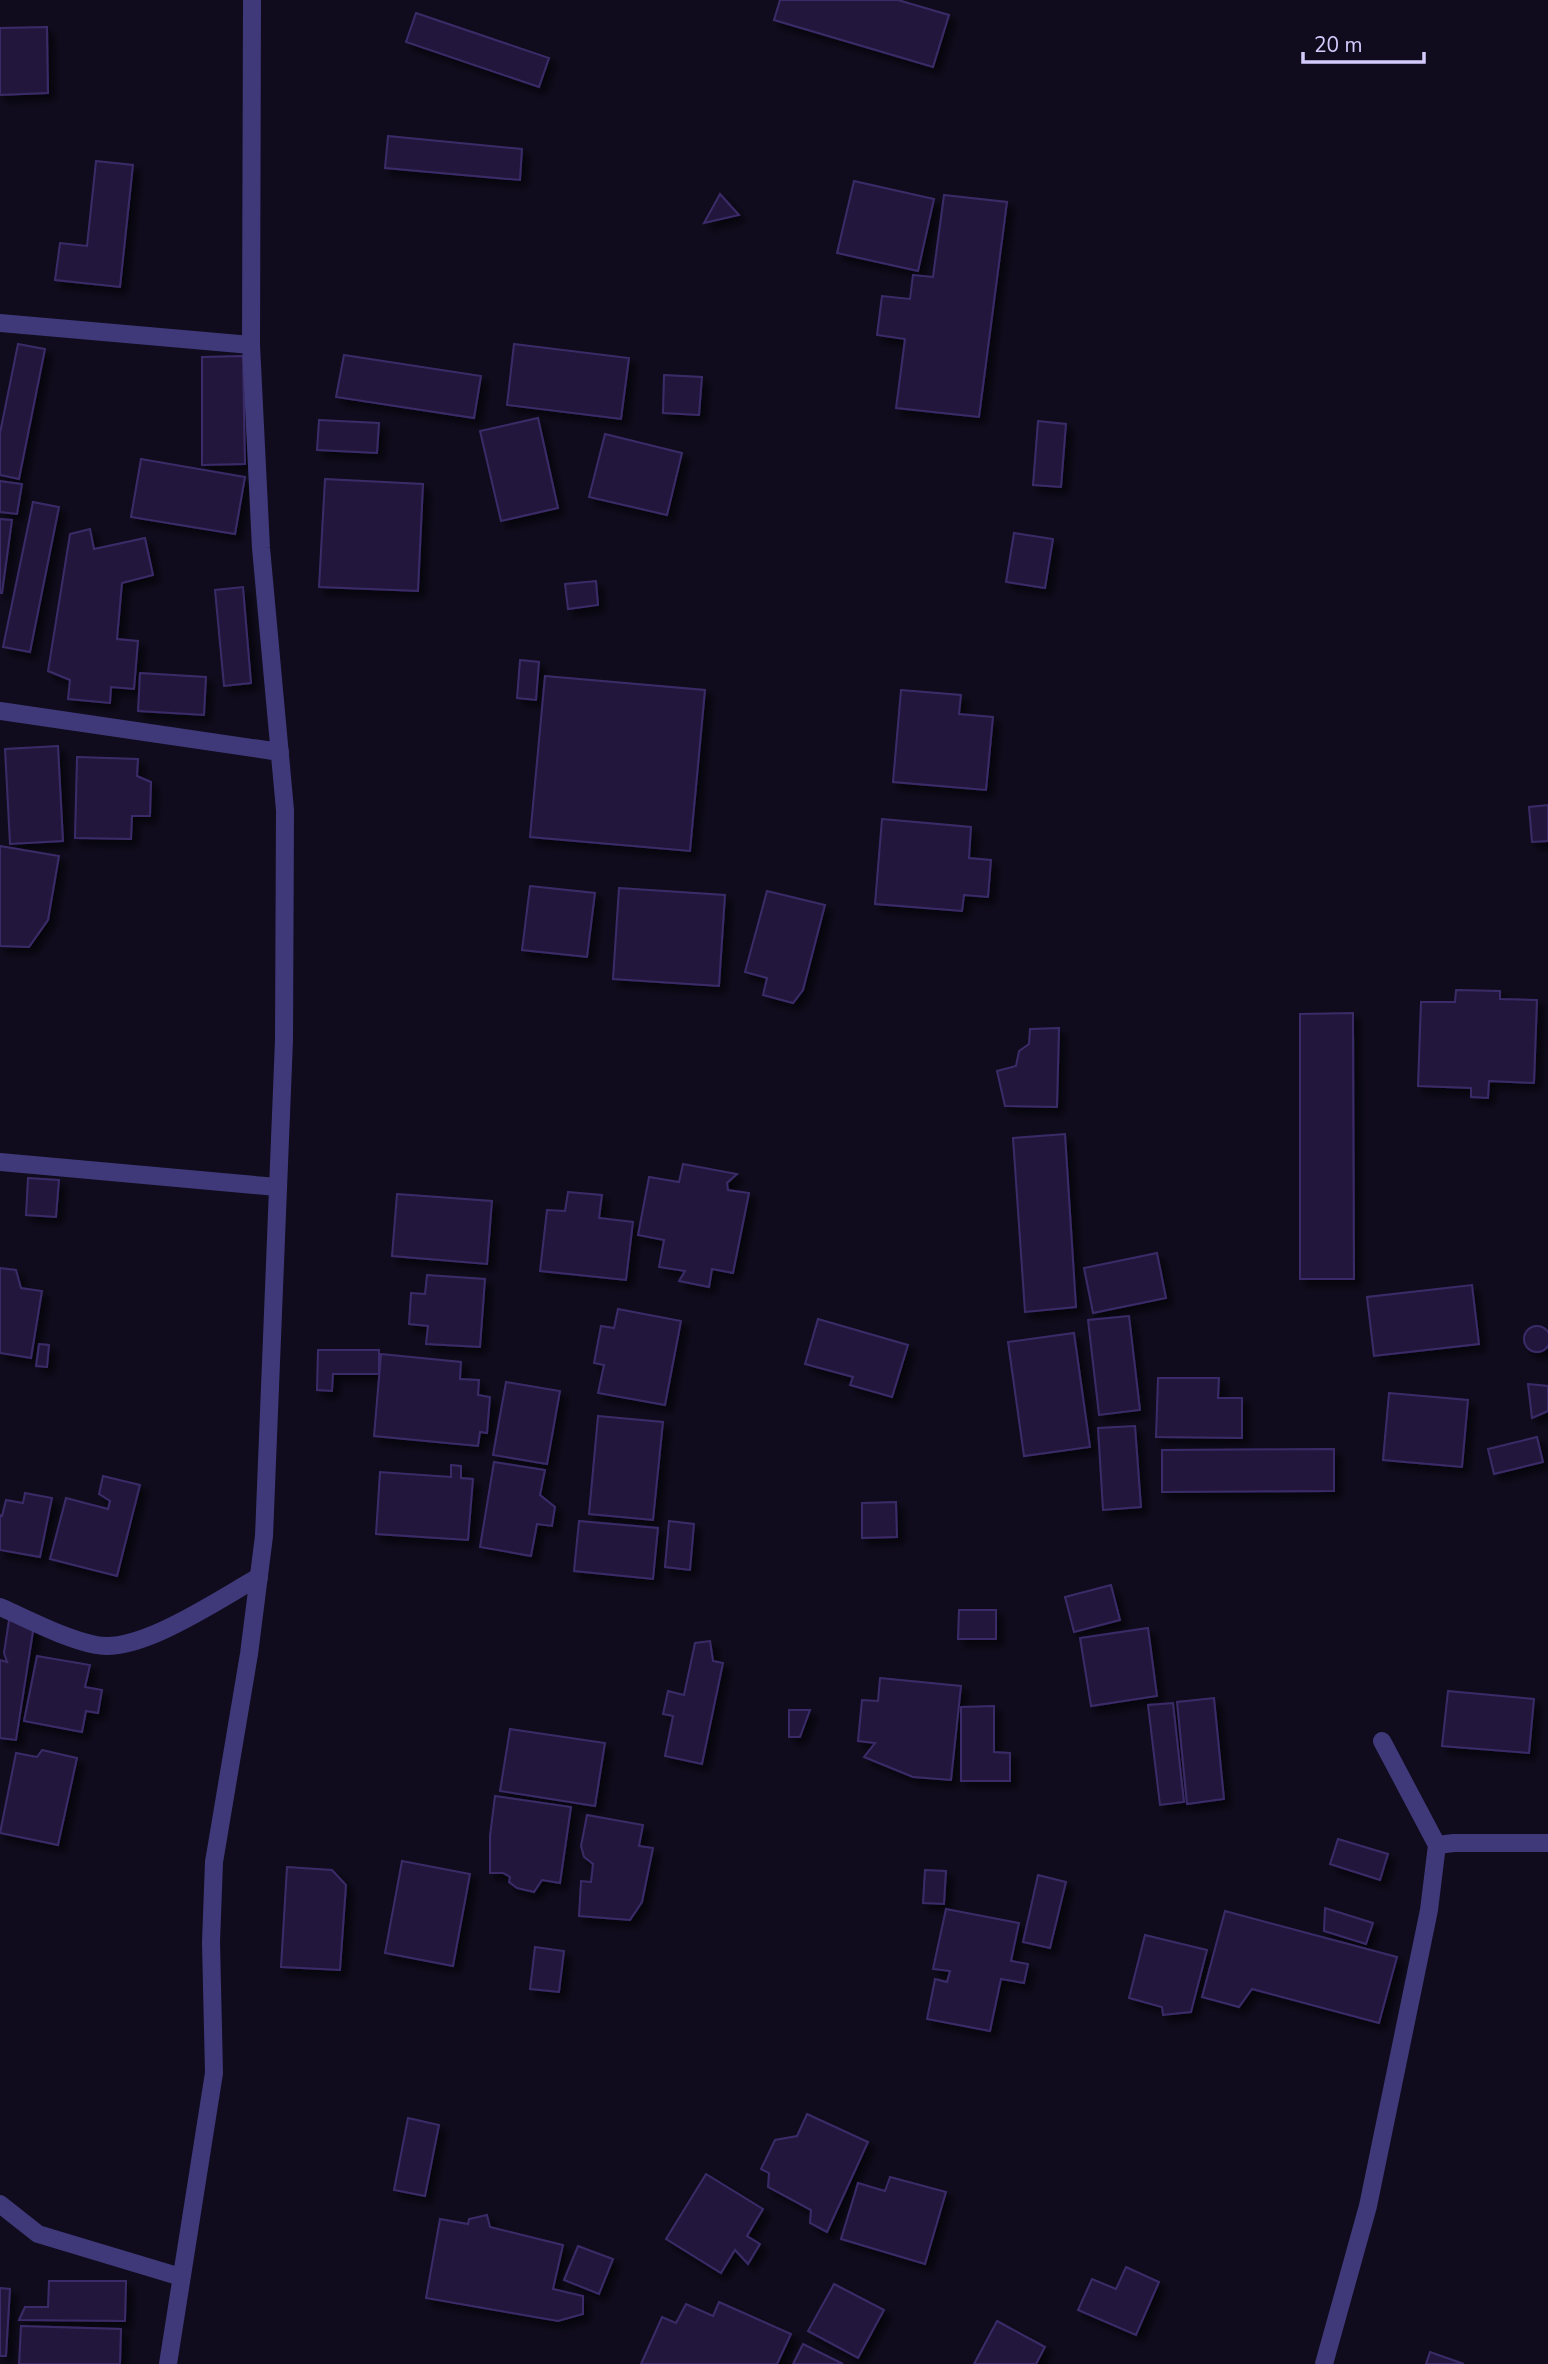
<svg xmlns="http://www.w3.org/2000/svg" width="1548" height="2364" font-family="'Nunito Sans',sans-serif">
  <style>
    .building { fill: #22193d; stroke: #3b2c68; stroke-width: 2; filter: url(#shadow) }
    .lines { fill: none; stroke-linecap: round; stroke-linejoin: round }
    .minor { stroke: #3f397a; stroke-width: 18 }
  </style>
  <defs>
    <filter id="shadow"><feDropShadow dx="6" dy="6" stdDeviation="3.5" flood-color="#0009"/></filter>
  </defs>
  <rect width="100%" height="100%" fill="#100c1d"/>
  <!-- building -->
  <g class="building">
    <polygon points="780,0 898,0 949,15 933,67 774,20"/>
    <polygon points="416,13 549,58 539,87 406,42"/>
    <polygon points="47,27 48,93 0,95 0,28"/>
    <polygon points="388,136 522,149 520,180 385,168"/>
    <polygon points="96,161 133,165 120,287 55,280 60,243 87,246"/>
    <polygon points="854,181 934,199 918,271 837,253"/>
    <polygon points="720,194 739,215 704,223"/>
    <polygon points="944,195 1007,202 979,417 896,408 905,339 877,335 882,296 910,299 913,275 933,277"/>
    <polygon points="18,344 45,349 19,479 0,475 0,433"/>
    <polygon points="514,344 629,358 621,419 507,405"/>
    <polygon points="344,355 481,376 474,418 336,397"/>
    <polygon points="243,356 245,464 202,465 202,357"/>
    <polygon points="664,375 702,377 699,415 663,413"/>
    <polygon points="538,418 558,508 501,521 480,431"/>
    <polygon points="319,420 379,423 377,453 317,450"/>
    <polygon points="1038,421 1066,424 1061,487 1033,485"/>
    <polygon points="605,434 682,453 667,515 589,497"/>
    <polygon points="141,459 245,477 235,534 131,517"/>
    <polygon points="325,479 423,484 418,591 319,587"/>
    <polygon points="0,481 22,484 17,514 0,512"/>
    <polygon points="33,502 59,507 30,652 3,647"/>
    <polygon points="0,519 12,520 2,593 0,593"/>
    <polygon points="90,529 94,549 145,538 153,575 122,583 117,639 138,641 134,689 111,687 110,703 68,699 70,680 48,671 70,534"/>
    <polygon points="1014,533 1053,539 1045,588 1006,582"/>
    <polygon points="596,581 598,605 568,609 565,584"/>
    <polygon points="243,587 251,683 224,686 215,590"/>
    <polygon points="520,660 539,662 536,700 517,698"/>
    <polygon points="140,673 206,677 204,715 138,711"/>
    <polygon points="545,676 705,690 690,851 530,837"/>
    <polygon points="901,690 961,695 959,714 993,717 986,790 893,782"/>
    <polygon points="58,746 63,841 10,844 5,749"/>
    <polygon points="77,757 138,759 137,776 151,782 150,816 132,816 131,839 75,838"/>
    <polygon points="1548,805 1548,841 1532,842 1529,807"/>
    <polygon points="882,819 971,827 969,858 991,860 988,897 964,895 962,911 875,904"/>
    <polygon points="0,846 59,856 48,920 29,947 0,946"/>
    <polygon points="530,886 595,893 587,957 522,950"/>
    <polygon points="619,888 725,895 719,986 613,979"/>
    <polygon points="767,891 825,905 803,990 793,1003 763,995 767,978 745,972"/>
    <polygon points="1456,990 1500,991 1500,999 1537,1000 1534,1083 1489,1081 1488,1098 1471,1097 1471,1088 1418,1086 1421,1002 1455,1002"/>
    <polygon points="1353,1013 1354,1279 1300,1279 1300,1014"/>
    <polygon points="1059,1028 1057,1107 1005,1106 997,1071 1016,1066 1019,1051 1029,1044 1030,1029"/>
    <polygon points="1065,1134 1076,1307 1025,1312 1013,1138"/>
    <polygon points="683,1164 737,1174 727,1183 728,1190 749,1193 733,1273 712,1269 709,1287 679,1281 685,1271 659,1267 664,1240 638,1235 649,1177 679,1182"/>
    <polygon points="28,1178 59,1180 56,1217 26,1215"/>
    <polygon points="568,1192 602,1195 599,1218 633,1222 626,1280 540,1271 547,1210 565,1211"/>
    <polygon points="397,1194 492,1201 487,1264 392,1256"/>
    <polygon points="1157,1253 1166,1298 1093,1313 1084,1268"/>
    <polygon points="0,1268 16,1270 21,1288 42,1291 31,1358 0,1353"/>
    <polygon points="427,1275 485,1279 480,1347 426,1344 428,1326 409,1324 411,1293 425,1294"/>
    <polygon points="1472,1285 1479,1344 1374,1356 1367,1297"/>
    <polygon points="618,1309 681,1321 665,1405 598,1393 604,1365 594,1363 601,1326 614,1328"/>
    <polygon points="1129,1316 1140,1410 1099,1415 1088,1320"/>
    <polygon points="818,1319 908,1345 892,1397 850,1385 853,1377 805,1364"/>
    <circle cx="1537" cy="1339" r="13"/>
    <polygon points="1074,1333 1090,1447 1024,1456 1008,1342"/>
    <polygon points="39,1344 49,1345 47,1367 36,1366"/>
    <polygon points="318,1350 379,1350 379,1374 333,1374 332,1391 317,1390"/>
    <polygon points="381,1354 461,1362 460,1379 479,1380 478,1395 490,1397 487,1433 480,1432 478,1446 374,1436"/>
    <polygon points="1158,1378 1219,1378 1218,1398 1242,1398 1242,1438 1156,1437"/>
    <polygon points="506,1382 560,1391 547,1464 493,1455"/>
    <polygon points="1528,1384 1548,1386 1548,1411 1532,1418"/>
    <polygon points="1389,1393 1468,1400 1462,1467 1383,1460"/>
    <polygon points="598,1416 663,1422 653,1520 589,1514"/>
    <polygon points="1135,1426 1141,1507 1103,1510 1098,1428"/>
    <polygon points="1537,1437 1543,1462 1494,1474 1488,1449"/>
    <polygon points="1334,1449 1334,1491 1162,1492 1162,1450"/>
    <polygon points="494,1462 545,1470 540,1495 555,1507 552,1526 537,1524 531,1556 480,1547"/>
    <polygon points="451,1465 461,1466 461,1478 473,1479 468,1540 376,1534 380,1472 451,1477"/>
    <polygon points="103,1476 140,1485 117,1576 50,1559 66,1498 108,1509 110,1501 99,1494"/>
    <polygon points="25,1493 52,1498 40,1557 0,1550 0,1515 2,1516 6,1500 23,1503"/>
    <polygon points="896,1502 897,1537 862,1538 862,1503"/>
    <polygon points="579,1521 658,1528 653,1579 574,1571"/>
    <polygon points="669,1521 694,1524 690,1570 665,1567"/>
    <polygon points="1111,1585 1120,1620 1074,1632 1065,1597"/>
    <polygon points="959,1610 996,1610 996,1639 958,1639"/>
    <polygon points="9,1620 34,1625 16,1740 0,1738 0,1660 7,1662 4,1653"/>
    <polygon points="1148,1628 1157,1696 1091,1706 1080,1638"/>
    <polygon points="710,1641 713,1661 723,1663 702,1764 665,1756 673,1716 663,1714 668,1691 684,1695 695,1643"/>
    <polygon points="37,1656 90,1665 85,1687 102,1690 98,1713 86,1711 82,1732 24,1721"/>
    <polygon points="880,1678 961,1686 951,1780 913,1777 864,1757 875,1743 858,1741 862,1700 878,1701"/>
    <polygon points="1448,1691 1534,1699 1529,1753 1442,1746"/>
    <polygon points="1214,1698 1224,1799 1187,1804 1177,1702"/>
    <polygon points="1173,1703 1184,1802 1160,1805 1148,1705"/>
    <polygon points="994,1706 994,1752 1010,1753 1010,1781 961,1781 961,1707"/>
    <polygon points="789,1710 810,1710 800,1737 789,1737"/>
    <polygon points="510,1729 605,1743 595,1806 500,1791"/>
    <polygon points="42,1750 77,1758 58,1845 0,1833 16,1753 37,1757"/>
    <polygon points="495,1796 571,1807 560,1883 542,1880 534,1892 517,1888 509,1882 510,1877 503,1873 490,1873 490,1836"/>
    <polygon points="587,1815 643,1825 639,1846 653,1848 642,1902 630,1920 579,1916 581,1881 591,1882 593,1864 584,1857 581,1846"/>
    <polygon points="1338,1839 1388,1854 1380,1880 1330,1864"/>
    <polygon points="402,1861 470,1874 453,1966 385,1953"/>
    <polygon points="287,1867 332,1870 346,1885 340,1970 281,1967"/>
    <polygon points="925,1870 946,1871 944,1904 923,1903"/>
    <polygon points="1038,1875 1066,1882 1050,1948 1023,1942"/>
    <polygon points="1325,1908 1373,1923 1366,1944 1324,1931"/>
    <polygon points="946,1909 1019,1923 1011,1961 1028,1964 1024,1983 1001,1979 990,2031 927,2019 935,1979 947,1982 950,1971 933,1969"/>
    <polygon points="1225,1911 1397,1957 1379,2023 1252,1989 1239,2007 1202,1997"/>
    <polygon points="1145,1935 1207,1950 1191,2012 1163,2015 1162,2007 1129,1998"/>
    <polygon points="535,1947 564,1951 559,1992 530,1989"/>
    <polygon points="807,2114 868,2142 827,2232 810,2223 811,2210 768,2187 769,2173 761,2169 775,2140 797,2136"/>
    <polygon points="408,2118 439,2125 425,2196 394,2190"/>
    <polygon points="706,2174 763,2209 747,2236 760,2244 748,2264 735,2250 721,2273 666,2239"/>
    <polygon points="890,2177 946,2192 925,2264 841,2239 858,2183 885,2191"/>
    <polygon points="487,2215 490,2227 563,2245 553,2289 583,2296 583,2314 558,2321 426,2298 440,2219 468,2224 469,2219"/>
    <polygon points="578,2246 613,2259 599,2294 564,2280"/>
    <polygon points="1126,2267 1159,2282 1136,2335 1078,2310 1092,2279 1116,2289"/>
    <polygon points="49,2281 126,2281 125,2321 19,2320 25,2307 48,2307"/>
    <polygon points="834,2284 884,2310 858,2358 808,2331"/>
    <polygon points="0,2288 10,2289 6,2356 0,2356"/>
    <polygon points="719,2302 791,2334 777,2364 641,2364 662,2317 676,2323 686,2304 713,2316"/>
    <polygon points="997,2321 1045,2347 1036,2364 974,2364"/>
    <polygon points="21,2326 121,2329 120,2364 19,2364"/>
    <polygon points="803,2344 843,2364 793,2364"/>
    <polygon points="1430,2352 1464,2364 1426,2364"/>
  </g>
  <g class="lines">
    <!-- minor -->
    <g class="minor">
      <polyline points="0,323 251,345"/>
      <polyline points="0,711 280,752"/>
      <polyline points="0,1162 277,1187"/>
      <path d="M0,1607c30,13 63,31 96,38 44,9 123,-46 163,-68"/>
      <polyline points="1437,1845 1454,1843 1548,1843"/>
      <polyline points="0,2204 38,2234 181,2277"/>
      <polyline points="168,2364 214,2073 211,1942 214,1862 249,1654 264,1536 284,1040 285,810 261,548 251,345 252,0"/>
      <polyline points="1324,2364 1368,2206 1429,1910 1437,1845 1382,1741"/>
    </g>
  </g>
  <!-- scale -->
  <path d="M1303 52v10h121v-10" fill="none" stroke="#d3cbfd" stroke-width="3.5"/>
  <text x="1314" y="52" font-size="21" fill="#d3cbfd" stroke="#100c1d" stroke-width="5" paint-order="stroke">20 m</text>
</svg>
